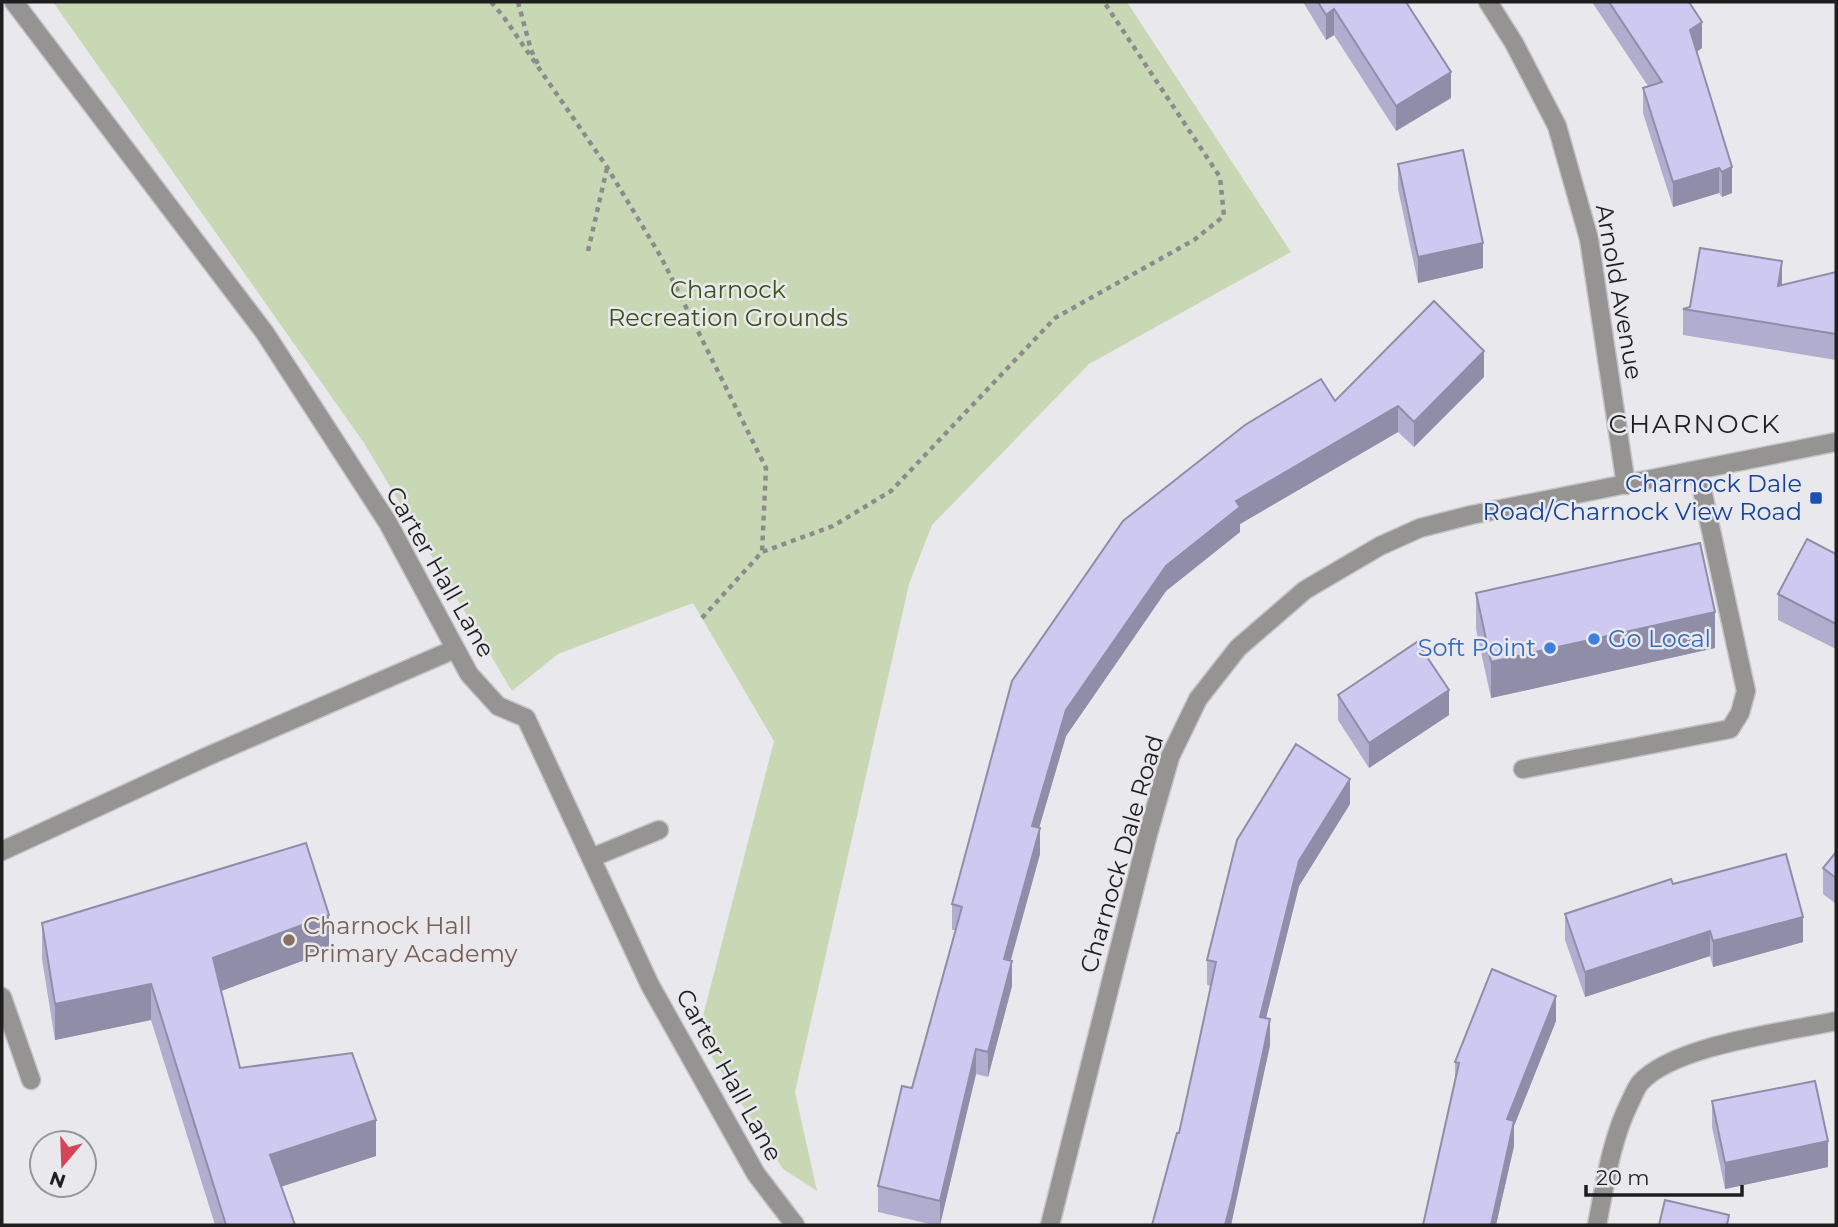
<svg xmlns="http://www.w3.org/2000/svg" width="1838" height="1227" font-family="Montserrat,sans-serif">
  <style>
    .green { fill: #c8d8b4 }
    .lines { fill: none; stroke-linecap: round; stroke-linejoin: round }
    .minor-casing { stroke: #c4c4c8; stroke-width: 21 }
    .path { stroke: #8c8c8f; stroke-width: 4.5; stroke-dasharray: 5 5; stroke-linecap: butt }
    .minor { stroke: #969493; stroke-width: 18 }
    .wall { fill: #b0adce }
    .shaded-wall { fill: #908da8 }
    .building { fill: #cdc9f0; stroke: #908da8; stroke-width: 2 }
    .transit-dot { fill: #1a4fb4; stroke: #e9e9ed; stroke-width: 2.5 }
    .shop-dot { fill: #3f7fe0; stroke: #e9e9ed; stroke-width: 2.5 }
    .education-dot { fill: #8d6e63; stroke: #e9e9ed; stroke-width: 2.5 }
    .labels { text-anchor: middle; stroke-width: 5; stroke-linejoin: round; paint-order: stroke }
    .park-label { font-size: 24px; fill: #3b5019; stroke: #e9e9ed }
    .street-label { font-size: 24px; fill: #1e1e1f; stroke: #e9e9ed }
    .transit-label { font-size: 24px; fill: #164399; stroke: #e9e9ed; text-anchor: end }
    .shop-label { font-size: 24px; fill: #366cbe; stroke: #e9e9ed; text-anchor: start }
    .education-label { font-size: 24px; fill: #785e54; stroke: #e9e9ed; text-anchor: start }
    .neighbourhood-label { font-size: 26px; letter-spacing: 2px; fill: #1e1e1f; stroke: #e9e9ed }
  </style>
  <rect width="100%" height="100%" fill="#e9e9ed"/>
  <!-- green -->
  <polygon class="green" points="53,2 1127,2 1291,252 1089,364 932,525 909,584 795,1092 817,1191 783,1169 698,1035 774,741 693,603 558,654 512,691 364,443"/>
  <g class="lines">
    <!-- minor casing -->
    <g class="minor-casing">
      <g id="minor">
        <polyline points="14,2 265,333 388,523 469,674 498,706 526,718 650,985 756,1174 795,1225"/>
        <polyline points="1488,2 1514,43 1557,126 1589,239 1626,485"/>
        <polyline points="1523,769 1730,729 1740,713 1746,691 1698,471"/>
        <polyline points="2,851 206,757 455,649"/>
        <polyline points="591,858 659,830"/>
        <polyline points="2,997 31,1080"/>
        <polyline points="1050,1225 1148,834 1170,757 1198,699 1238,648 1305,590 1380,546 1420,528 1471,515 1836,442"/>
        <path d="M1597,1225c8,-41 14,-85 33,-123 3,-6 6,-14 10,-19 34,-38 146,-51 196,-62"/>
      </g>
    </g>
    <!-- path -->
    <g class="path">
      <polyline points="491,2 503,16 607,167 661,257 766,468 762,552"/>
      <polyline points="518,2 531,50 538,64"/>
      <polyline points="588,251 607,168"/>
      <polyline points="702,618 762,552 833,526 891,491 1055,318 1194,240 1224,216 1220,177 1104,2"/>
    </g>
    <!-- minor -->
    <use href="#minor" class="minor"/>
  </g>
  <!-- wall -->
  <g class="wall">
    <polygon points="1303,2 1406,2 1451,98 1396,131 1334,35 1326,40"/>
    <polygon points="1592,2 1689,2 1702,48 1697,52 1732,193 1722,197 1719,193 1673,207 1643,113 1643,88 1648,86"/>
    <polygon points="1398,164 1483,268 1418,283 1398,189"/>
    <polygon points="1836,272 1836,360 1683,335 1683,309"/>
    <polygon points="1484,377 1414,447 1398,432 1240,524 1240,532 1166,591 1066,736 1039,828 1040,854 1011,960 1012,986 988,1077 976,1074 940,1225 934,1225 878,1212 878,1186 912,1088 955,930 952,930 952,904 1012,681 1335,401"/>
    <polygon points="1836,554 1836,649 1778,620 1778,594"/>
    <polygon points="1476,593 1715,648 1491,698 1476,629"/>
    <polygon points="1338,695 1449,715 1369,768 1338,720"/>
    <polygon points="1350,804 1299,886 1266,1018 1270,1045 1231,1225 1152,1225 1179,1133 1211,986 1207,985 1207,960"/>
    <polygon points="1836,852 1836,904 1823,894 1823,868"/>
    <polygon points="1673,884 1803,942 1713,967 1710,956 1585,997 1565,940 1565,914"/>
    <polygon points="42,923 329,951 221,991 240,1068 376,1156 281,1187 295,1225 215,1225 151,1020 55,1040 42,959"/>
    <polygon points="1556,1021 1514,1126 1514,1146 1496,1225 1423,1225 1455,1081 1455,1062"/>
    <polygon points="1712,1101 1828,1167 1725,1189 1712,1127"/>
  </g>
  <!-- shaded-wall -->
  <g class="shaded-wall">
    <polygon points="1334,9 1334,35 1326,40 1326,15"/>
    <polygon points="1702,22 1702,48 1690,56 1690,30"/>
    <polygon points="1451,72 1451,98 1396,131 1396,106"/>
    <polygon points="1732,167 1732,193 1722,197 1722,172"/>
    <polygon points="1719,168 1719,193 1673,207 1673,182"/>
    <polygon points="1483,243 1483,268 1418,283 1418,257"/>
    <polygon points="1782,261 1782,286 1778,286"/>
    <polygon points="1484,351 1484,377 1414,447 1414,422"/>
    <polygon points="1398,406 1398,432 1240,524 1240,532 1166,591 1066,736 1032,852 1032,826 1066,710 1166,566 1236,501"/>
    <polygon points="1715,612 1715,648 1491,698 1491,662"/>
    <polygon points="1449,690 1449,715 1369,768 1369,743"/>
    <polygon points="1350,779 1350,804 1299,886 1260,1042 1260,1017 1299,861"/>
    <polygon points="1040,828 1040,854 1004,984 1004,959"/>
    <polygon points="329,915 329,951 213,994 213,958"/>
    <polygon points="1803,917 1803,942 1713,967 1713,941"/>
    <polygon points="1710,931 1710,956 1585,997 1585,972"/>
    <polygon points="1012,961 1012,986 988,1077 988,1052"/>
    <polygon points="151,984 151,1020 55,1040 55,1004"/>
    <polygon points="1556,996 1556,1021 1514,1126 1514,1146 1496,1225 1491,1225 1507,1119"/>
    <polygon points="1270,1019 1270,1045 1231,1225 1225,1225"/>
    <polygon points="976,1049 976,1074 940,1225 940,1201"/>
    <polygon points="376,1120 376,1156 270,1190 270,1155"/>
    <polygon points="1828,1141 1828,1167 1725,1189 1725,1163"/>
  </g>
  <!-- building -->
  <g class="building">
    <polygon points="1318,2 1406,2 1451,72 1396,106 1334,9 1326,15"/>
    <polygon points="1609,2 1689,2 1702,22 1690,30 1732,167 1722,172 1719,168 1673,182 1643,88 1662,82"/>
    <polygon points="1463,150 1483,243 1418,257 1398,164"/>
    <polygon points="1700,248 1782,261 1778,286 1836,272 1836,334 1683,309 1690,307"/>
    <polygon points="1434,301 1484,351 1414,422 1398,406 1236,501 1240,507 1166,566 1066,710 1032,826 1040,828 1004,959 1012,961 988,1052 976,1049 940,1201 878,1186 902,1086 912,1088 962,907 952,904 1012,681 1123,521 1245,425 1321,379 1335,401"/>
    <polygon points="1807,539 1836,554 1836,624 1778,594"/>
    <polygon points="1700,543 1715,612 1491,662 1476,593"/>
    <polygon points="1417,642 1449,690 1369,743 1338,695"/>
    <polygon points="1296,744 1350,779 1299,861 1260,1017 1270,1019 1232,1198 1225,1225 1152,1225 1177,1133 1179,1133 1197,1051 1216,962 1207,960 1237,840"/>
    <polygon points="306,843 329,915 213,958 240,1068 352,1053 376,1120 270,1155 295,1225 226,1225 151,984 55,1004 42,923"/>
    <polygon points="1836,852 1836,878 1823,868"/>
    <polygon points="1786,854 1803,917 1713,941 1710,931 1585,972 1565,914 1671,879 1673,884"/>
    <polygon points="1492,969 1556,996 1507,1119 1514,1121 1491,1225 1423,1225 1459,1063 1455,1062"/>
    <polygon points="1815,1081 1828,1141 1725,1163 1712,1101"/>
    <polygon points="1665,1200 1729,1215 1727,1225 1659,1225"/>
  </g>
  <!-- markers -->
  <rect class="transit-dot" x="1809" y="491" width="14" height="14" rx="3.5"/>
  <g class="shop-dot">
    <circle cx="1594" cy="639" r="7"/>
    <circle cx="1550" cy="648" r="7"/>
  </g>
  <circle class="education-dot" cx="289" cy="940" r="7"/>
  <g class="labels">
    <!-- park labels -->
    <g class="park-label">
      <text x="728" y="298">Charnock<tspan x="728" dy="28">Recreation Grounds</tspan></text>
    </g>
    <!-- street labels -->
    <g class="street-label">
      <text transform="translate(1619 292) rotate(80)" y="8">Arnold Avenue</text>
      <text transform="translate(440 572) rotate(60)" y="8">Carter Hall Lane</text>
      <text transform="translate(1122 854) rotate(-74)" y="8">Charnock Dale Road</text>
      <text transform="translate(729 1075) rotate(61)" y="8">Carter Hall Lane</text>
    </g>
    <!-- transit labels -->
    <g class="transit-label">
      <text x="1802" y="492">Charnock Dale<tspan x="1802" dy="28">Road/Charnock View Road</tspan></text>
    </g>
    <!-- shop labels -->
    <g class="shop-label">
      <text x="1608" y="647">Go Local</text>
      <text x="1536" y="656" text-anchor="end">Soft Point</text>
    </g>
    <!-- education labels -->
    <g class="education-label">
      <text x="303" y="934">Charnock Hall<tspan x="303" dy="28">Primary Academy</tspan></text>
    </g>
    <!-- neighbourhood labels -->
    <g class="neighbourhood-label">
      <text x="1695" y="433">CHARNOCK</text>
    </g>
  </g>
  <!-- border -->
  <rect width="1838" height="1227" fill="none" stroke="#1e1e1f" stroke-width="7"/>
  <!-- north arrow -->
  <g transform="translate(63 1164) rotate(199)"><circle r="33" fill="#e9e9ed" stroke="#98989b" stroke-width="2"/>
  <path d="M0-5L12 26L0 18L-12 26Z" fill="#d54457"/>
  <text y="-10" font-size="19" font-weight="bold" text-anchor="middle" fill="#1e1e1f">N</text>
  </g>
  <!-- scale -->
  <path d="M1586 1185v10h156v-10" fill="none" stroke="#1e1e1f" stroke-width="3.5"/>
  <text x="1596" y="1185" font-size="21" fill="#1e1e1f" stroke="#e9e9ed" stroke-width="5" paint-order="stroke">20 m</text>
</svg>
